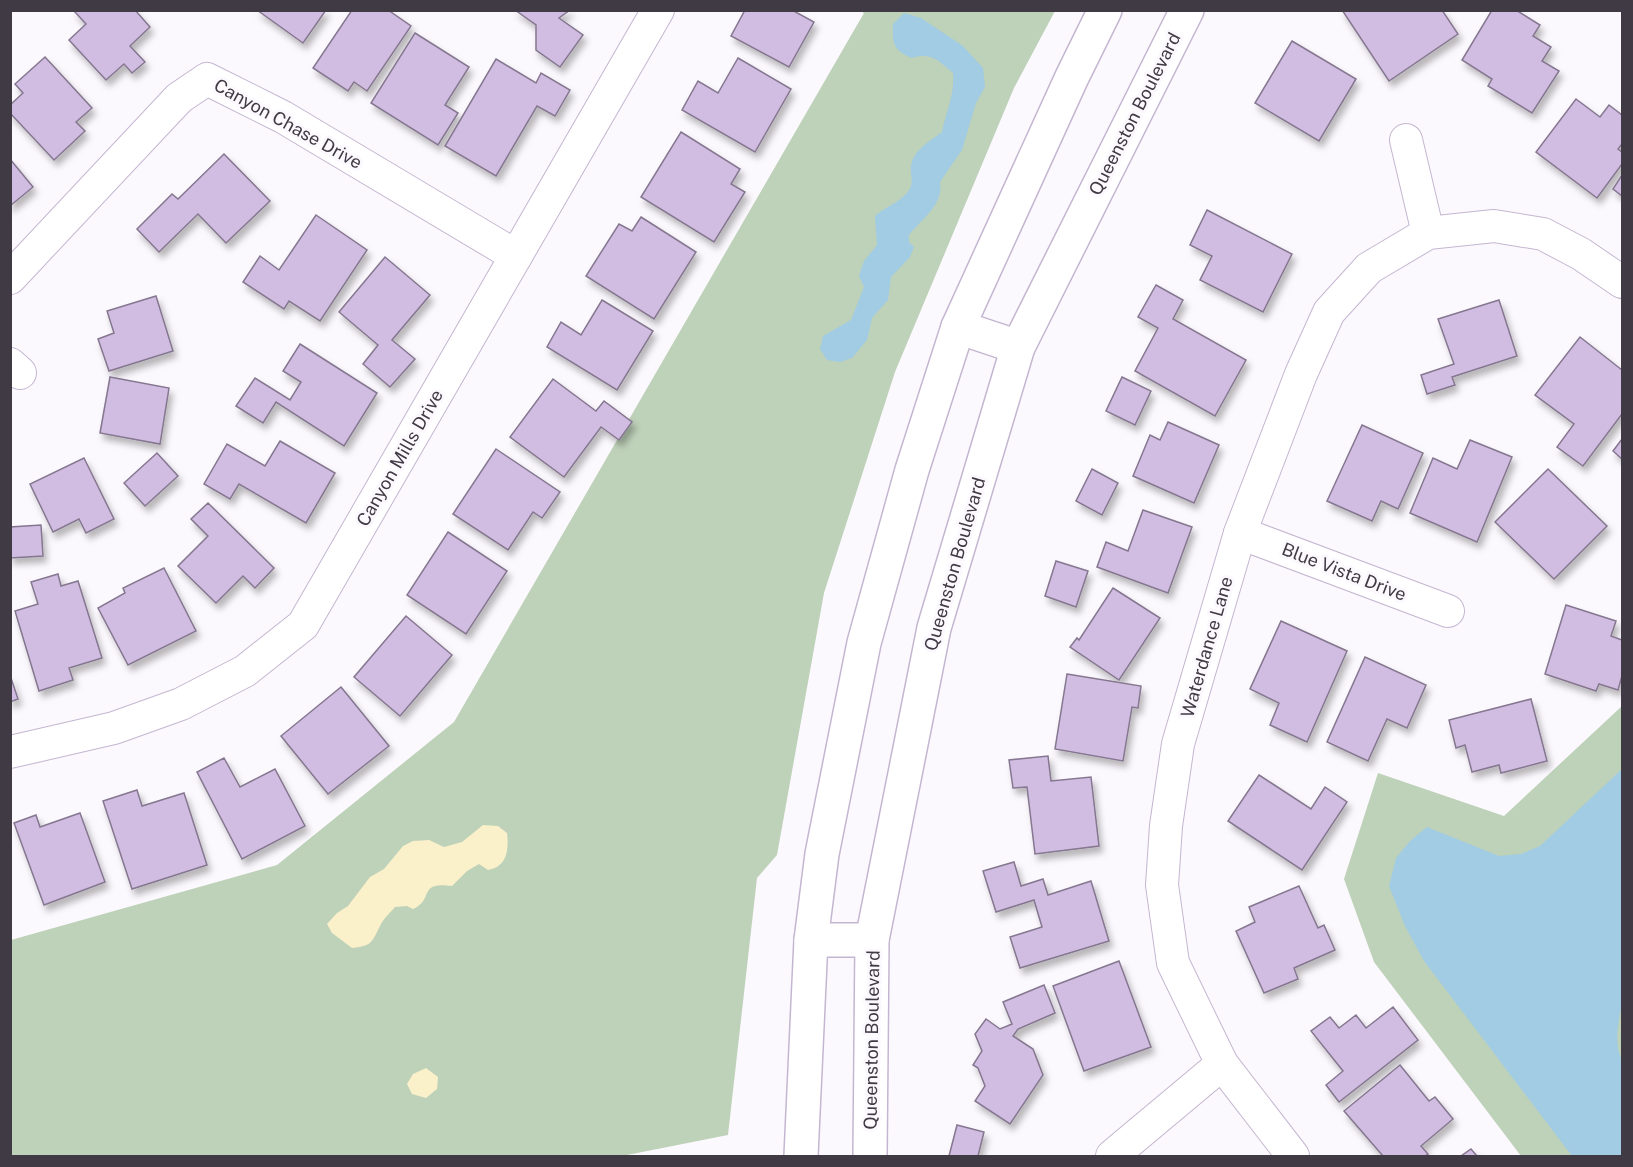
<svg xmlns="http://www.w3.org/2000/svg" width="1633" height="1167" font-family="'Public Sans',sans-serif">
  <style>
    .green { fill: #bed1b9 }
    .sand { fill: #faf1cb }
    .water { fill: #a1cce4 }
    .building { fill: #d1bce2; stroke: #84778f; stroke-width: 1.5; filter: url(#shadow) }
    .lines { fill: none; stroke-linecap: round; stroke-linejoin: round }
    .minor-casing { stroke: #c4b6d0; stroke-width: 34 }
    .secondary-casing { stroke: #c4b6d0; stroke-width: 36 }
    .minor { stroke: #fff; stroke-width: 32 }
    .secondary { stroke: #fff; stroke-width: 33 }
    .labels { text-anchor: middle; stroke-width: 6; stroke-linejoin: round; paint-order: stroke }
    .street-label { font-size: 18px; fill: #403a45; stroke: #fcf9fe }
  </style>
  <defs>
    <filter id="shadow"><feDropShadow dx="3.5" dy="6" stdDeviation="3" flood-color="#0004"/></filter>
  </defs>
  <rect width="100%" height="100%" fill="#fcf9fe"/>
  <!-- green -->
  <g class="green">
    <polygon points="860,11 1055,11 1014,88 895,372 824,593 777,855 757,878 728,1135 622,1156 11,1156 11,940 277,865 454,722 864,13"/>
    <polygon points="1622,706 1622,1156 1521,1156 1374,962 1344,879 1378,773 1504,816"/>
  </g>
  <!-- sand -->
  <g class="sand">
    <path d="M483,825l15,1 9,7c2,17 0,34 -19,37l-9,-6 -12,7 -15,15c-35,-5 -17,13 -39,23l-6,-3 -12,1c-5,6 -12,12 -15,19 -8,16 -8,20 -28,22l-20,-15 -5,-9 10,-11 11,-7 22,-29 14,-8 19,-23 10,-5 16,-1 15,7 18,-5z"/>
    <polygon points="426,1068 438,1077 437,1089 426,1098 412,1094 407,1084 413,1074"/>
  </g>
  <!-- water -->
  <g class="water">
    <path d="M904,13l17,5 42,28 20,22 2,19 -9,16 -14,47 -22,32c4,22 -18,37 -31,53v7l5,5 -4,10 -19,20 -3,23 -16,18 -5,22 -15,18 -12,4 -13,-2 -7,-11 3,-13 28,-16 13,-33 -5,-11 5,-15 13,-16 -2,-29c11,-10 30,-15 36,-30 2,-6 -1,-14 0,-19 1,-16 19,-26 31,-35 4,-21 13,-37 11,-59 -15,-13 -22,-21 -42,-15 -18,-8 -19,-15 -18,-34z"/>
    <path d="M1622,769v234c-3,17 -9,40 0,57v96h-50l-148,-195 -19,-35 -16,-40 7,-28 14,-17 17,-14 72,29 22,-2 19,-8z"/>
  </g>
  <!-- building -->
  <g class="building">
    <polygon points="135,10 150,27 130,46 145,62 132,73 124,64 106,80 69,40 86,24 74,11"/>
    <polygon points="257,10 326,10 303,43"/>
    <polygon points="352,10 388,10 411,26 367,91 354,82 348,91 313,68"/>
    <polygon points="515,10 570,10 559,18 583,35 560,67 536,50 536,25"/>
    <polygon points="745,10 792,10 814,22 789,67 731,36"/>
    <polygon points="1342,10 1442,10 1458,34 1389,81"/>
    <polygon points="1492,10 1516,10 1540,25 1533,36 1551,47 1542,61 1559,71 1532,113 1488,86 1492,79 1462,60"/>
    <polygon points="415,33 469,67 445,105 458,113 438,145 371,103"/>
    <polygon points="1292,41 1356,79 1319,141 1255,103"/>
    <polygon points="45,57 92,108 76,122 85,131 54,160 10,113 10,105 23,93 15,84"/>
    <polygon points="738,58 791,89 755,152 682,110 698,81 718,93"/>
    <polygon points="496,59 536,83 541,73 570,90 555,116 537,106 496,176 445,146"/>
    <polygon points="1576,99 1600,117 1609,105 1622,115 1622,144 1618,149 1622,152 1622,164 1597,198 1536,152"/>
    <polygon points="681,132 740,169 731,184 745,192 714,242 641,197"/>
    <polygon points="224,154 270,201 226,243 198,214 159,252 137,229 172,194 178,199"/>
    <polygon points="10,159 33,187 10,206"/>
    <polygon points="1622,175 1622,196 1613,189"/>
    <polygon points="1207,210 1292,254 1263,312 1200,280 1212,256 1190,245"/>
    <polygon points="316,215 367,250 320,321 289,301 284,309 243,282 260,256 279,270"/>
    <polygon points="641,217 696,252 654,319 586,276 619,224 632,231"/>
    <polygon points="385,257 430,295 392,340 415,359 390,387 363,364 378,345 339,312"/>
    <polygon points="1156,285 1183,300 1173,319 1246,360 1215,416 1135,371 1158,328 1138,317"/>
    <polygon points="156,296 173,351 109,371 98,339 114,333 107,311"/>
    <polygon points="602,300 653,331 617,390 547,347 561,322 581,335"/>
    <polygon points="1499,300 1517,356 1452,377 1455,385 1427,394 1421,375 1454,364 1438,319"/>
    <polygon points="1580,337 1622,370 1622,414 1583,466 1557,447 1574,424 1535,395"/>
    <polygon points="300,344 377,393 344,446 276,402 263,423 236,406 255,378 290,400 301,382 283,371"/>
    <polygon points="110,377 169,388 160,444 100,433"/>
    <polygon points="1122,377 1151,391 1135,425 1106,411"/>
    <polygon points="553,379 596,411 604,401 632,422 619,440 601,427 564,477 510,437"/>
    <polygon points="1168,422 1219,445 1194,503 1133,476 1150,435 1160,440"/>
    <polygon points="1362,425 1423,453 1398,509 1381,501 1372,521 1327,501"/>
    <polygon points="1622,439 1622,459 1613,451"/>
    <polygon points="1470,440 1512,457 1477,542 1410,513 1433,458 1457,469"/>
    <polygon points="280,441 335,473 306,523 239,484 230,499 204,484 227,444 265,466"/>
    <polygon points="496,449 560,492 542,518 533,512 508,550 453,514"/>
    <polygon points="157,453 178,476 145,506 124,483"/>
    <polygon points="84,458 114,519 86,533 79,519 53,532 30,484"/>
    <polygon points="1092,469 1118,483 1102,515 1076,501"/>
    <polygon points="1548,469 1607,526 1554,579 1495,522"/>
    <polygon points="208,503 274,568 255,588 243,576 216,603 178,566 208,536 191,519"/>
    <polygon points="1143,510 1192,527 1168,593 1097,567 1106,542 1128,551"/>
    <polygon points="41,525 43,556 10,558 10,527"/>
    <polygon points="448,532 507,571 466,634 407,595"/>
    <polygon points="1056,561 1088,571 1076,607 1045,596"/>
    <polygon points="164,568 196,631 128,665 98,608 125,593 123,588"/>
    <polygon points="58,574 61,586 78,581 102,658 69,668 73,680 39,691 15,611 38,604 31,582"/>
    <polygon points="1113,588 1160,618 1119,680 1070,647 1077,638 1079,640"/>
    <polygon points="1566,605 1616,621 1611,636 1622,640 1622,676 1618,690 1599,684 1596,691 1545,674"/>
    <polygon points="406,616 452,655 400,716 354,677"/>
    <polygon points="1281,621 1347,651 1307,742 1270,725 1279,703 1250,689"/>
    <polygon points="1365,657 1426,685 1407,728 1387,719 1368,761 1327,742"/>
    <polygon points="1067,674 1141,686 1138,708 1132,707 1123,761 1055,749"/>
    <polygon points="10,675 18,699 10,702"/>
    <polygon points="341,687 389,746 328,794 281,736"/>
    <polygon points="1531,699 1547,761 1501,773 1499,765 1472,772 1465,745 1456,748 1449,720"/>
    <polygon points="1048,756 1051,781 1091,777 1099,846 1035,854 1027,787 1013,788 1009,760"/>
    <polygon points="224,758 240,787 275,769 305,826 242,859 197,772"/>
    <polygon points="1259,775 1311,809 1325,787 1347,802 1302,870 1228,821"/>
    <polygon points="137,790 142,806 184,793 207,865 132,889 103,801"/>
    <polygon points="80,813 105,882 44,905 14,823 36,815 40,827"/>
    <polygon points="1014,862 1021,886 1043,879 1048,895 1091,881 1109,941 1020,968 1010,937 1042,927 1034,900 996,912 983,871"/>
    <polygon points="1299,886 1318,928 1324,925 1335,950 1294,968 1298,979 1264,993 1236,931 1255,922 1249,907"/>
    <polygon points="1119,961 1151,1047 1084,1071 1053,986"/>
    <polygon points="1044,985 1055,1013 1018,1029 1013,1036 1033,1049 1043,1075 1010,1124 975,1101 985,1086 978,1068 973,1065 982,1051 975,1034 986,1019 1000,1029 1012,1024 1003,1002"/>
    <polygon points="1393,1007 1418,1040 1339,1102 1326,1085 1343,1071 1311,1031 1330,1017 1339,1028 1356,1015 1366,1028"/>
    <polygon points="1400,1065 1429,1101 1435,1097 1453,1119 1421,1146 1428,1154 1425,1156 1383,1156 1344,1111"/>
    <polygon points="957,1125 984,1132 978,1156 949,1156"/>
    <polygon points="1471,1149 1477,1156 1461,1156"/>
  </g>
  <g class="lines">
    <!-- minor casing -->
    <g class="minor-casing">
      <g id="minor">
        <polyline points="1406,140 1428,233"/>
        <polyline points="10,278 179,98 207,79 283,117 516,256"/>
        <polyline points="10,364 20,373"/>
        <polyline points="1240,533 1448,611"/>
        <polyline points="10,752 114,728 181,704 245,671 303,625 658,10"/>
        <polyline points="1112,1156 1222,1064"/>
        <polyline points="1293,1156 1222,1064 1173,963 1162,885 1166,826 1178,744 1240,533 1301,374 1329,312 1369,268 1428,233 1494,226 1543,234 1581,254 1622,282"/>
      </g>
    </g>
    <!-- secondary casing -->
    <g class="secondary-casing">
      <g id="secondary">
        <polyline points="958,327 1018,347"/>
        <polyline points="811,940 872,940"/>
        <polyline points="801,1156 811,940 822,854 864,643 912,470 958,327 1072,77 1105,10"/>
        <polyline points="870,1156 872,940 934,628 1018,347 1187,10"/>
      </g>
    </g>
    <!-- minor -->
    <use href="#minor" class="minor"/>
    <!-- secondary -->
    <use href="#secondary" class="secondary"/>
  </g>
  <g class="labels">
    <!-- street labels -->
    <g class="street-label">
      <text transform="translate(1135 114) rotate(-63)" y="6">Queenston Boulevard</text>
      <text transform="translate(288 124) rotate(29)" y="6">Canyon Chase Drive</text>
      <text transform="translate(400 458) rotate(-60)" y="6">Canyon Mills Drive</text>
      <text transform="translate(955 564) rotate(-74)" y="6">Queenston Boulevard</text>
      <text transform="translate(1344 572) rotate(21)" y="6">Blue Vista Drive</text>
      <text transform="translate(1207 647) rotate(-74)" y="6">Waterdance Lane</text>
      <text transform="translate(872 1040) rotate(-89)" y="6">Queenston Boulevard</text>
    </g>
  </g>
  <!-- border -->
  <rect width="1633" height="1167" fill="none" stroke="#403a45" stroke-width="24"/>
</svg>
